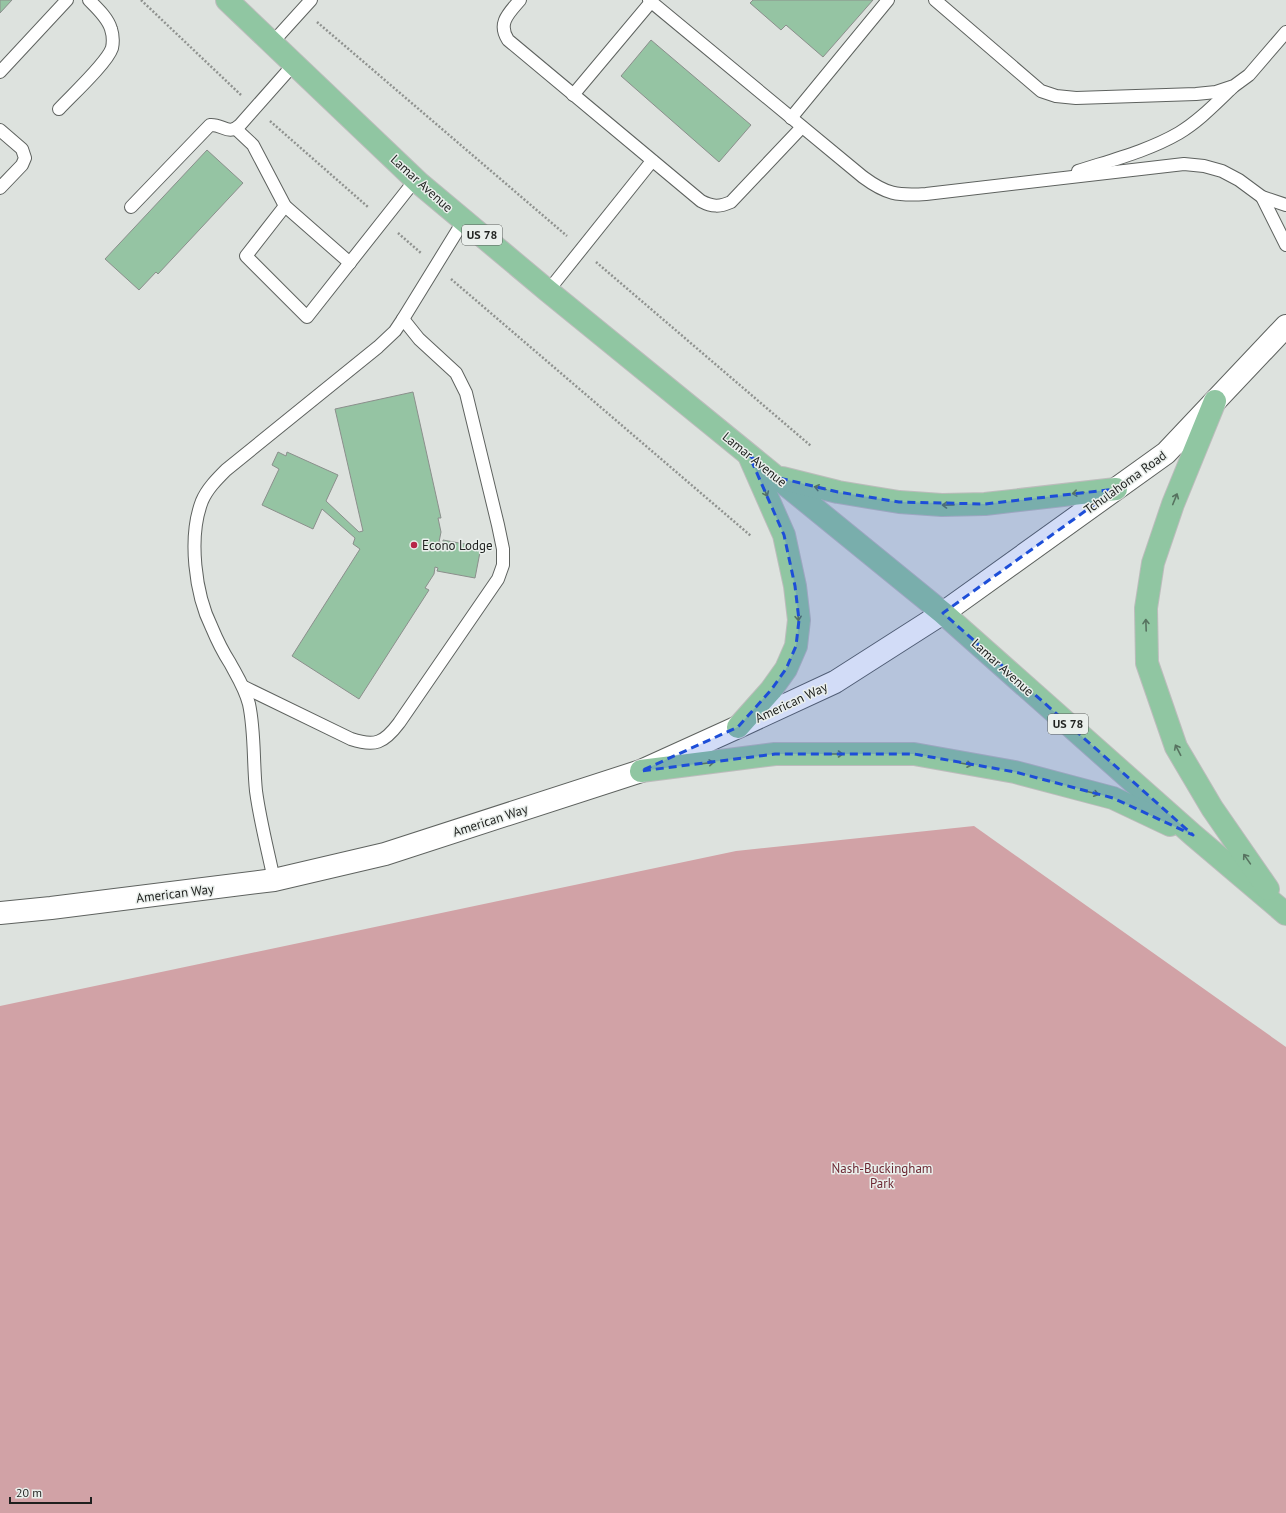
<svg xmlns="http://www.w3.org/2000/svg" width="1286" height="1513" font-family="'PT Sans',sans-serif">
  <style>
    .green { fill: #d1a2a6 }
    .building { fill: #95c4a3; stroke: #8b8f8c }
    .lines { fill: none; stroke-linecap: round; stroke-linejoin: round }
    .service-casing { stroke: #5e625f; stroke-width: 14 }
    .secondary-casing { stroke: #5e625f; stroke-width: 24 }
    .trunk-casing { stroke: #bcbcbc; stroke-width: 24 }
    .path { stroke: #8f928f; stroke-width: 2.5; stroke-dasharray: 2 2; stroke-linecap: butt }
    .service { stroke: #fff; stroke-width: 12 }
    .secondary { stroke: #fff; stroke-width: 22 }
    .trunk { stroke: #90c6a2; stroke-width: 22 }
    .oneway { stroke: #577360 }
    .marked { fill: #1d4ed8; fill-opacity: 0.2; stroke: #1d4ed8; stroke-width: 3; stroke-dasharray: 8 5; stroke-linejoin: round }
    .poi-dot { fill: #b72649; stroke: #eaefec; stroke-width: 1.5 }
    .labels { text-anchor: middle; stroke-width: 3; stroke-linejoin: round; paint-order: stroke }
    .shield { fill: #eaefec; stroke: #5b5e5c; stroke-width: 1 }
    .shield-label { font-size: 12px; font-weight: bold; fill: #1e201e }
    .street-label { font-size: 13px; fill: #1e201e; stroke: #eaefec }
    .poi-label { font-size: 13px; fill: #1e201e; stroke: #eaefec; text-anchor: start }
    .park-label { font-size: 13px; fill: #6c2833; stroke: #eaefec }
  </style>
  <rect width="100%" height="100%" fill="#dde2de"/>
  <!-- green -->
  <polygon class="green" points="974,826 1286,1047 1286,1513 0,1513 0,1006 736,851"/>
  <!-- building -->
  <g class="building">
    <polygon points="0,0 12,0 0,13"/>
    <polygon points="753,0 873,0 823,57 786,25 781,30 750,3"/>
    <polygon points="651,40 751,125 719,162 621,76"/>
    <polygon points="207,150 243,183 158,274 156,272 139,290 105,259"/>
    <polygon points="413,392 441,518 438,518 441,532 439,542 443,543 443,540 481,547 475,578 437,571 438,568 435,567 434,574 425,588 429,590 359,699 292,656 360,549 353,544 355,538 322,509 313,529 262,505 279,469 272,465 278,452 286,456 287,452 338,475 326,501 359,532 363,531 335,409"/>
  </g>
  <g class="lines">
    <!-- service casing -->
    <g class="service-casing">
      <g id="service">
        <path d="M520,0c-11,13 -23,23 -12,40l193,161c11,6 19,6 30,1l71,-75"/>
        <path d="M649,0l214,177c23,17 34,19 63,17l258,-30 20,2 18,5 17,9 23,17 24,8"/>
        <polyline points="935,0 1041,91 1056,96 1076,98 1196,94 1216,92 1234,86 1249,75 1286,32"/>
        <polyline points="272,43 311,0"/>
        <polyline points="0,72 67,0"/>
        <polyline points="573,95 651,2"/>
        <path d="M59,109c12,-13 48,-46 53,-61 1,-5 1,-13 -1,-19 -3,-11 -14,-21 -22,-29"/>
        <polyline points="791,118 888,0"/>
        <polyline points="236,129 253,145 285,206 350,263"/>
        <polyline points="0,130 22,149 25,158 22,165 0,188"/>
        <path d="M1078,171c34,-11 70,-20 101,-38 20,-12 36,-29 53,-45"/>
        <polyline points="1262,197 1286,245"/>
        <polyline points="285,206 246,256 307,317 416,179"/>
        <path d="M131,207l79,-82c13,-1 18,11 30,0l54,-61"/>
        <polyline points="548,291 652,161"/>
        <path d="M244,687l107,52c24,8 33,4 48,-16l99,-144 5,-14v-16l-5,-24 -32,-132 -10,-20 -37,-34 -16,-20"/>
        <path d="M274,880c-6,-29 -14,-59 -18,-89 -3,-29 -1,-59 -7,-87 -4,-16 -12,-28 -19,-41 -7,-11 -13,-23 -18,-35 -17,-34 -24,-91 -10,-127 5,-12 15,-22 24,-31l152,-123 17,-16 8,-12 61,-99"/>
      </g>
    </g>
    <!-- secondary casing -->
    <g class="secondary-casing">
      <polyline id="secondary" points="0,913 51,908 274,880 385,854 641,771 738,727 835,682 943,613 1166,453 1286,326"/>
    </g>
    <!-- trunk casing -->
    <g class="trunk-casing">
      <g id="trunk">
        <polyline points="227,0 419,183 548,291 943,613 1193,835 1286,914"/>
        <polyline points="1215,401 1173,504 1153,563 1146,608 1147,663 1176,747 1212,808 1268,889"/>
        <polyline points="782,478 838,492 899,502 942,505 985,504 1116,489"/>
        <polyline points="738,727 771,690 786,669 796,646 799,620 795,586 784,535 750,458"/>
        <polyline points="641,771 775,754 914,754 1015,772 1113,798 1170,825"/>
      </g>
    </g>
    <!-- path -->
    <g class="path">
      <polyline points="141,0 241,95"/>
      <polyline points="317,22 567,236"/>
      <polyline points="270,121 368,207"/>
      <polyline points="398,233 421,253"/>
      <polyline points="596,262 811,446"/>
      <polyline points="451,279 751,536"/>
    </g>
    <!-- service -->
    <use href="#service" class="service"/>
    <!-- secondary -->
    <use href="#secondary" class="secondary"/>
    <!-- trunk -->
    <use href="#trunk" class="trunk"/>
  </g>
  <!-- one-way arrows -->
  <defs><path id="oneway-shaft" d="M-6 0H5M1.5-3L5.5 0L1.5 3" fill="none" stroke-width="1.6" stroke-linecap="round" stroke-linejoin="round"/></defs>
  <g class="oneway">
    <use href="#oneway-shaft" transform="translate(820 488) rotate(-166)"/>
    <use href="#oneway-shaft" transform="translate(765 491) rotate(66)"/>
    <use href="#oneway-shaft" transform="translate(1078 493) rotate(174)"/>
    <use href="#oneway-shaft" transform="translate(1175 499) rotate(-68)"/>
    <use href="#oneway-shaft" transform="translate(948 505) rotate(179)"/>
    <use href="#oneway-shaft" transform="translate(798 615) rotate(86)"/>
    <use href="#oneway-shaft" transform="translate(1146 625) rotate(-92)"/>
    <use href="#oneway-shaft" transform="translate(1178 750) rotate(-117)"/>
    <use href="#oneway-shaft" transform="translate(837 754)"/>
    <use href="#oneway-shaft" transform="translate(708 763) rotate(-7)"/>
    <use href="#oneway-shaft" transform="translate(966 764) rotate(10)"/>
    <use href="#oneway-shaft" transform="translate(1093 793) rotate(15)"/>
    <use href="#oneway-shaft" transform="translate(1247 859) rotate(-125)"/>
  </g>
  <!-- marked area -->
  <path class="marked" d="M749,455l26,22 63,15 61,10 86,2 131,-15 -173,124 250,222 -80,-37 -98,-26 -101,-18h-139l-134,17 97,-44 33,-37 15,-21 10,-23 3,-26 -4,-34 -11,-51z"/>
  <!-- markers -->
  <circle class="poi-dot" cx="414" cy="545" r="4"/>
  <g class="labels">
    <!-- shield labels -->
    <g class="shield">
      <rect x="462" y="225" width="40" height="20" rx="3"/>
      <rect x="1048" y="714" width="40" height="20" rx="3"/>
    </g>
    <g class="shield-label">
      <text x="482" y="239">US 78</text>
      <text x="1068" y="728">US 78</text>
    </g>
    <!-- street labels -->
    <g class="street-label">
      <text transform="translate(422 183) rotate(42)" y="5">Lamar Avenue</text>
      <text transform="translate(755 459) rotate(39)" y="5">Lamar Avenue</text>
      <text transform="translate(1125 482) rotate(-36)" y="5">Tchulahoma Road</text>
      <text transform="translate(1003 667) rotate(42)" y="5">Lamar Avenue</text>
      <text transform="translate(791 702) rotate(-25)" y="5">American Way</text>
      <text transform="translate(490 820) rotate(-18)" y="5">American Way</text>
      <text transform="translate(175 893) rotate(-7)" y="5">American Way</text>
    </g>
    <!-- poi labels -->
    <g class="poi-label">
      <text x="422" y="550">Econo Lodge</text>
    </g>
    <!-- park labels -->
    <g class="park-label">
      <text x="882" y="1173">Nash-Buckingham<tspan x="882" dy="15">Park</tspan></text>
    </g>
  </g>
  <!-- scale -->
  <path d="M10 1497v6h81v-6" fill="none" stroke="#1e201e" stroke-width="2"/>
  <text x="16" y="1497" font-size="12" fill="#1e201e" stroke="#eaefec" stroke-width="3" paint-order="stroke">20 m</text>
</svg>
